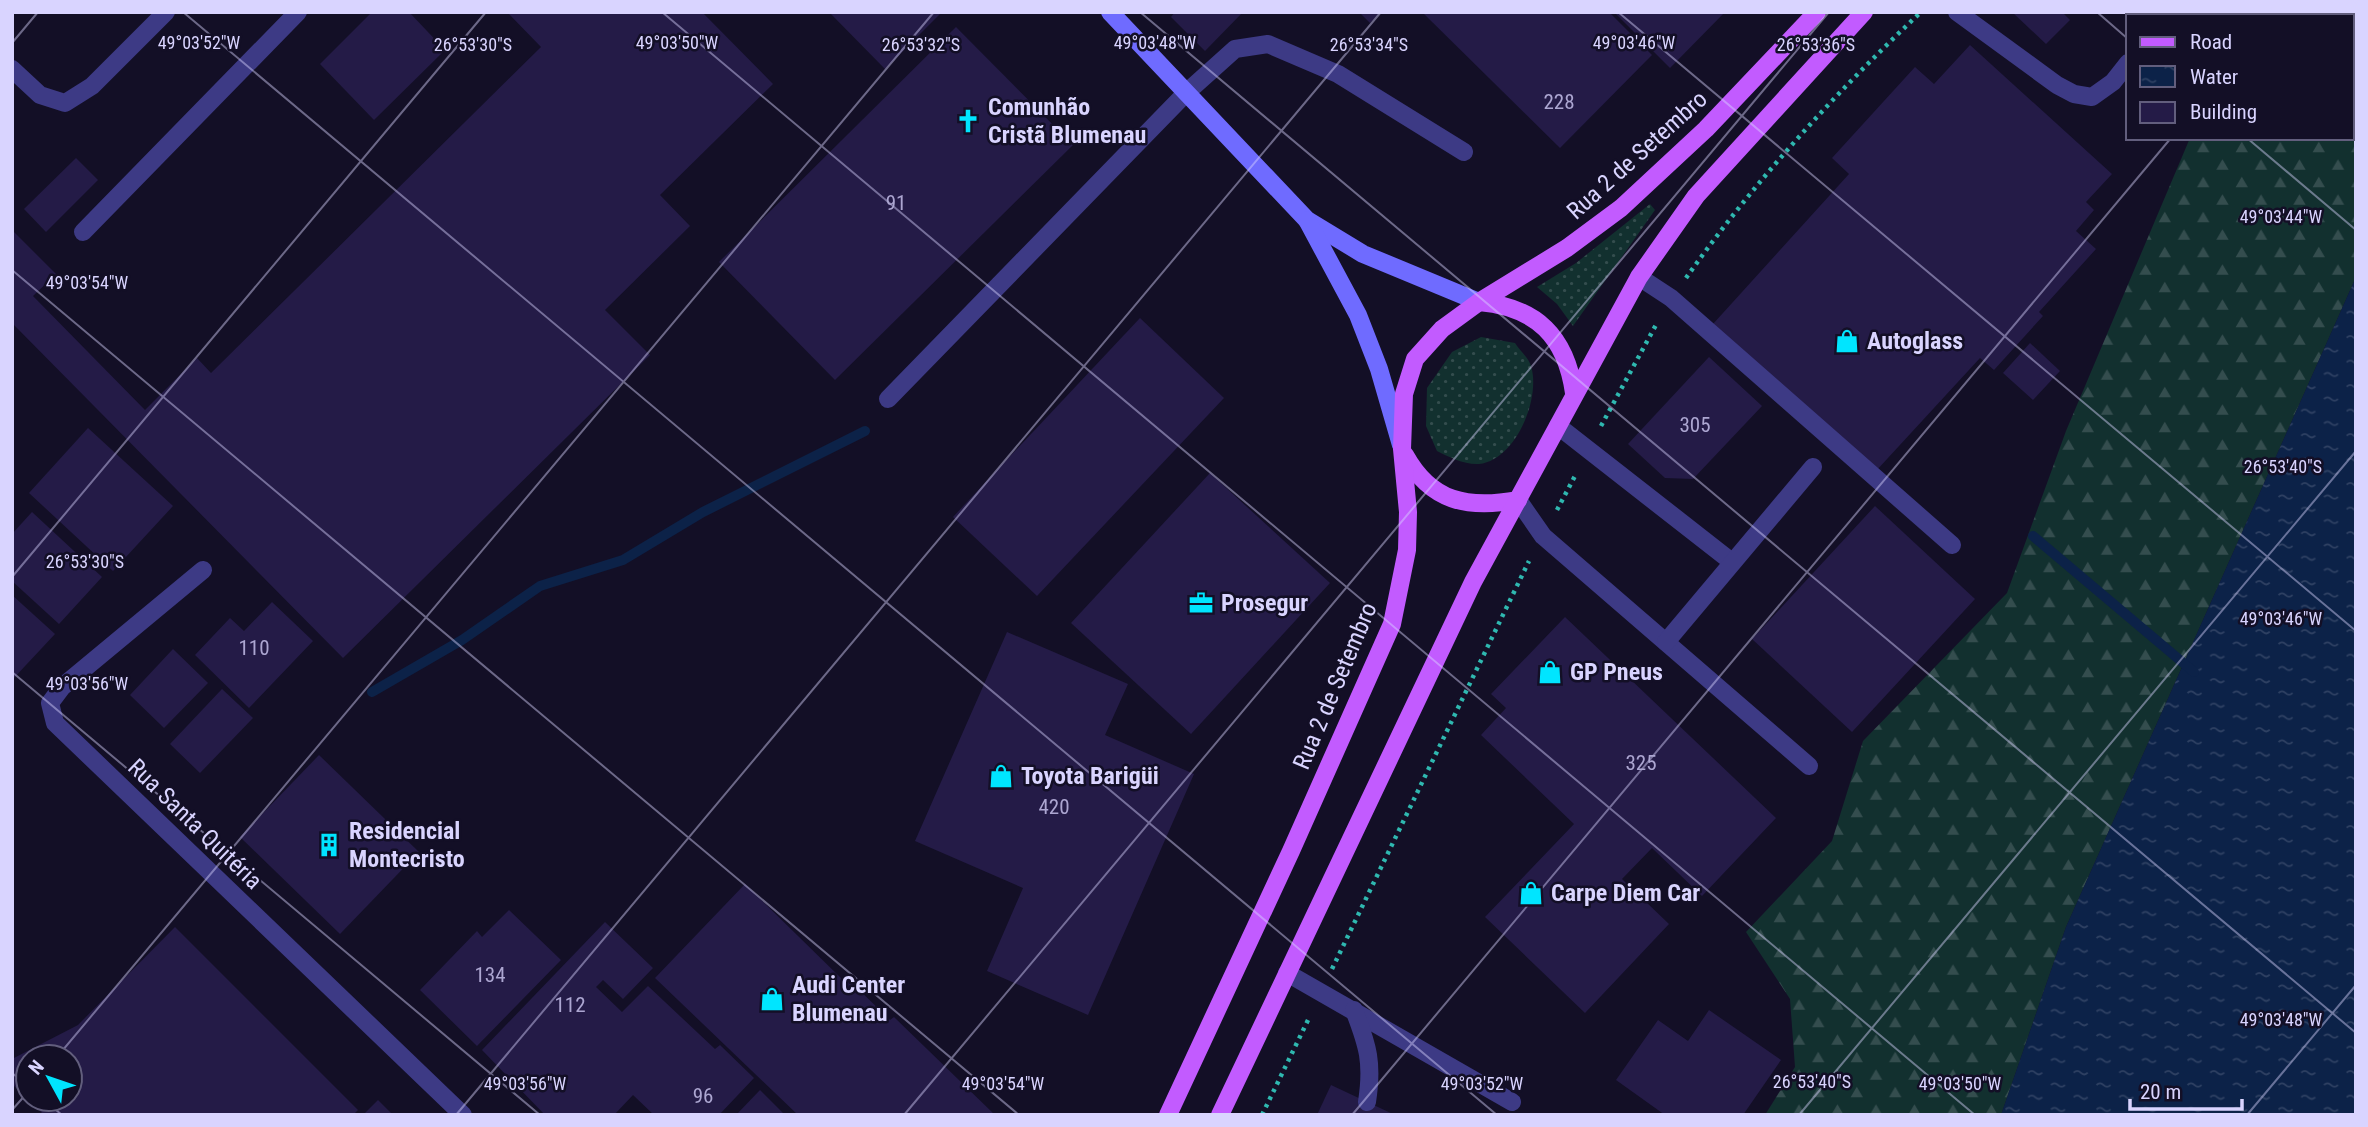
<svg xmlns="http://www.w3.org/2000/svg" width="2368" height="1127" font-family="'Roboto Condensed',sans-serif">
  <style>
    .grass { fill: url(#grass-dots) }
    .forest { fill: url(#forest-firs) }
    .water { fill: url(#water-ripples) }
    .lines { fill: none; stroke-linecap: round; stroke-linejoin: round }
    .stream { stroke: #0c2248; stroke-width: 10 }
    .building { fill: #241b47 }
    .path { stroke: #2fb8b0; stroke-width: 4.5; stroke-dasharray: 3.5 5; stroke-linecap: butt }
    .lane { stroke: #3d3a85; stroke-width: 18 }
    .street { stroke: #3d3a85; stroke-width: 18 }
    .secondary { stroke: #6f6bff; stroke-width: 18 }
    .primary { stroke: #c25bff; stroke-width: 18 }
    .ticks { fill: none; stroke: #d9d4ff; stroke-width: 2; stroke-opacity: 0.45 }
    .labels { text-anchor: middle; stroke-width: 5; stroke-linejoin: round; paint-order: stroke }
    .number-label { font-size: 21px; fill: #aca6d1 }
    .poi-label { font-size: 24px; font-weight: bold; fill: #d9d4ff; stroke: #130f26; text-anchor: start }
    .street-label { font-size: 24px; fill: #d9d4ff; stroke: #130f26 }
    .ticks-label { font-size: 18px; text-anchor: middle; fill: #d9d4ff; stroke: #130f26; stroke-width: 5; stroke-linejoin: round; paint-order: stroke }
  </style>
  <defs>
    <pattern id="grass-dots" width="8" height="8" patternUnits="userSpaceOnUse" patternTransform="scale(1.75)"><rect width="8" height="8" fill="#12302f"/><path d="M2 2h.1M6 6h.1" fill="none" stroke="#344d4e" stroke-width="1.8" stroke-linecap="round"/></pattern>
    <pattern id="forest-firs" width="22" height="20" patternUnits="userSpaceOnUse" patternTransform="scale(1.75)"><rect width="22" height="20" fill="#12302f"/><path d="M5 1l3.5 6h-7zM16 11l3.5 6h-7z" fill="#344d4e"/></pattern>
    <pattern id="water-ripples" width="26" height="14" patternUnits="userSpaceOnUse" patternTransform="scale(1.75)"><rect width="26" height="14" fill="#0c2248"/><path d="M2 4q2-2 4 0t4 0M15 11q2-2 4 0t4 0" fill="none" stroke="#2f4163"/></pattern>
  </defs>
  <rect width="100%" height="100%" fill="#130f26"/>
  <!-- grass -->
  <g class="grass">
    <polygon points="1650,204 1655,210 1573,326 1557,304 1537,287 1576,263"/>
    <path d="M1481,337l34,6c4,7 14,15 16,23 10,32 -15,94 -52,98 -14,1 -30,-7 -42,-13l-11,-25 1,-38 25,-36z"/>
  </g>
  <!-- forest -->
  <polygon class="forest" points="2243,12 2356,12 2356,277 2066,927 2001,1115 1765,1115 1795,1067 1790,999 1746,932 1832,841 1863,741 2007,593 2066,431 2190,138 2352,138 2352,16 2242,16"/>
  <!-- water -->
  <polygon class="water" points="2356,277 2356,1115 2001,1115 2066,927"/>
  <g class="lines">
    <!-- stream -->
    <g class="stream">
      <polyline points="2033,536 2194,672"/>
      <polyline points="372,692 462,640 540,586 623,560 703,512 865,431"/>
    </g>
  </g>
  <!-- building -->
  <g class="building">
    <polygon points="372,12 409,12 445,50 374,120 320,64"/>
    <polygon points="507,12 702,12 773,84 660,195 690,226 605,310 650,355 343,658 12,323 12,230 56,274 33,296 145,410 197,358 211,373 541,47"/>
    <polygon points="829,12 942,12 885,69"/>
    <polygon points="1175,12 1243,12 1205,51 1171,17"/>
    <polygon points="1359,12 1381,12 1370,23"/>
    <polygon points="1422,12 1609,12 1652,55 1560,148"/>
    <polygon points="1614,12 1725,12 1670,68"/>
    <polygon points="2012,12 2062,12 2070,20 2046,44"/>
    <polygon points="956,27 1073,145 835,380 719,262"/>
    <polygon points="1970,45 2112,174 2086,202 2094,210 2076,231 2096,249 2039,312 2043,316 1994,370 1980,358 1876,471 1713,324 1849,174 1832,158 1915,67 1934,84"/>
    <polygon points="76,158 98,180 46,232 24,209"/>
    <polygon points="1140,318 1224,398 1037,596 953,517"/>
    <polygon points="2030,343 2060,371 2033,400 2003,373"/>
    <polygon points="1709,357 1762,406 1693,479 1665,478 1628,444"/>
    <polygon points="88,428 173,506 113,571 29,493"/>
    <polygon points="1210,473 1330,583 1191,734 1071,623"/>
    <polygon points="1875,506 1975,599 1852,732 1752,639"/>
    <polygon points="32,512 102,577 59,624 12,581 12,534"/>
    <polygon points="12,595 55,634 12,680"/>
    <polygon points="272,602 313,641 249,708 195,655 230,618 244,631"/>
    <polygon points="1565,617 1776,818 1702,896 1652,848 1622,879 1669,924 1585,1013 1485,917 1574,824 1481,735 1506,708 1491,694"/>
    <polygon points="1007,632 1128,684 1105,735 1194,774 1088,1015 987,971 1023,888 915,841"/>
    <polygon points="173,649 208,683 164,728 130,695"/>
    <polygon points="222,689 253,718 200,773 170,744"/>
    <polygon points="319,755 419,852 340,934 240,837"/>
    <polygon points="745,884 844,981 847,978 890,1020 894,1017 995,1115 798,1115 655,978"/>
    <polygon points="509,910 561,960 477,1046 420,990 477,931 482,937"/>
    <polygon points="605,922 653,968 623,999 603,980 596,987 622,1012 648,986 715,1049 720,1045 754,1078 719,1115 654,1115 633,1095 614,1115 545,1115 482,1050"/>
    <polygon points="175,927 358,1110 353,1115 44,1115 28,1099 70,1099 70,1057 28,1057 28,1099 12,1084 12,1059 78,1025"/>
    <polygon points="1709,1010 1781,1060 1743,1115 1665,1115 1616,1080 1658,1020 1688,1041"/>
    <polygon points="1331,1085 1395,1115 1317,1115"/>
    <polygon points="760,1090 785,1115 736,1115"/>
    <polygon points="378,1100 393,1115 363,1115"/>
  </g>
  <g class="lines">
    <!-- path -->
    <g class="path">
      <path d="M1686,278c68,-96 149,-185 235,-266"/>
      <polyline points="1601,426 1657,323"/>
      <polyline points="1557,510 1576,474"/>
      <polyline points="1332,969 1529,561"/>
      <polyline points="1262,1115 1309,1018"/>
    </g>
    <!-- lane -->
    <g class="lane">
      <polyline points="1957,12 2057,85 2074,94 2092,97 2113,82 2128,63"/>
      <polyline points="2163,12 2164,16"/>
      <polyline points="83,232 298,12"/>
      <polyline points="1639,277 1671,298 1952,545"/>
      <polyline points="888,399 1186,93 1235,49 1268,44 1338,74 1464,152"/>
      <polyline points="1558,426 1732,562"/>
      <polyline points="1518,500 1543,536 1809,766"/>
      <polyline points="1666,642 1813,467"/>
      <polyline points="1287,973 1512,1102"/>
      <path d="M1354,1010c14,36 19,53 13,92"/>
    </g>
    <!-- street -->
    <g class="street">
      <polyline points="12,69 40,95 65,103 92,86 166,12"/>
      <polyline points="203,570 62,687 50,703 55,723 463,1115"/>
    </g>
    <!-- secondary -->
    <g class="secondary">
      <polyline points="1110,12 1307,220 1363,254 1479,302"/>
      <polyline points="1307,220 1358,315 1379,369 1401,445"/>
    </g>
    <!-- primary -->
    <g class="primary">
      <path d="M1479,302c58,5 87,35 95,91"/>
      <path d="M1405,455c26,47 62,54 113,45"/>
      <polyline points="1168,1115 1291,851 1392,624 1407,550 1408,512 1402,449 1404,394 1415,359 1442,329 1479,302 1567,248 1621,208 1706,129 1817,12"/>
      <polyline points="1220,1115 1473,582 1639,277 1696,196 1864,12"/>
    </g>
  </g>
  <!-- ticks -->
  <path class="ticks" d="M183,12l1314,1103M662,12l1313,1103M1140,12l1216,1021M1618,12l738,619M2097,12l31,27M2274,16l3,-4M12,43l26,-31M2247,138l109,92M12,270l1007,845M12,577l474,-565M12,672l528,443M57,1057l877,-1045M12,1073l16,13M43,1099l19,16M12,1110l16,-18M456,1115l925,-1103M904,1115l925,-1103M1352,1115l819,-977M1799,1115l557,-664M2247,1115l109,-130"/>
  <!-- icons -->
  <defs>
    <g id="church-bare" transform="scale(1.89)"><path d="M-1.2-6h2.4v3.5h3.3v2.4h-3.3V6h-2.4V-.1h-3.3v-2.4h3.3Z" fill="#00e5ff" stroke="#130f26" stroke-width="2.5" paint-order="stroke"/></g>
    <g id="shop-bare" transform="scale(1.89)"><path d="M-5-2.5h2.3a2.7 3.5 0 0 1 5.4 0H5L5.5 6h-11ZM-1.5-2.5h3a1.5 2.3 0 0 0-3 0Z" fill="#00e5ff" stroke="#130f26" stroke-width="2.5" paint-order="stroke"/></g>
    <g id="office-bare" transform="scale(1.89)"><path d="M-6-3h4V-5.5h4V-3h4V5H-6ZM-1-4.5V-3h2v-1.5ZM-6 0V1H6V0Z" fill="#00e5ff" stroke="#130f26" stroke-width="2.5" paint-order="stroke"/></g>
    <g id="building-bare" transform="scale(1.89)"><path d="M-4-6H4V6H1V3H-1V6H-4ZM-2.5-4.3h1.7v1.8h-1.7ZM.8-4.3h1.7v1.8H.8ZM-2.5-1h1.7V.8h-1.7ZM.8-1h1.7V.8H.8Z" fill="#00e5ff" stroke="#130f26" stroke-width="2.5" paint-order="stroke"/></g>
  </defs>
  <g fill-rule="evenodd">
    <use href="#church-bare" x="968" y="121"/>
    <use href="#shop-bare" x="1847" y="341"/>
    <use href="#office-bare" x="1201" y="603"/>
    <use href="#shop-bare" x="1550" y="672"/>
    <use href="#shop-bare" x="1001" y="776"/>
    <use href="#building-bare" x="329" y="845"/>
    <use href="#shop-bare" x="1531" y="893"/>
    <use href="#shop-bare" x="772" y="999"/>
  </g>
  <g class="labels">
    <!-- number labels -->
    <g class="number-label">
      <text x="1559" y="109">228</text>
      <text x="896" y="210">91</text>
      <text x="1695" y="432">305</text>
      <text x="254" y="655">110</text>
      <text x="1641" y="770">325</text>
      <text x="1054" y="814">420</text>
      <text x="490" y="982">134</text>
      <text x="570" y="1012">112</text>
      <text x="703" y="1103">96</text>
    </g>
    <!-- poi labels -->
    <g class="poi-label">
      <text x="988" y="115">Comunhão<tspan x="988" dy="28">Cristã Blumenau</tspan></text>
      <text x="1867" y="349">Autoglass</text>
      <text x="1221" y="611">Prosegur</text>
      <text x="1570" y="680">GP Pneus</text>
      <text x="1021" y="784">Toyota Barigüi</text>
      <text x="349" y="839">Residencial<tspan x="349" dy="28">Montecristo</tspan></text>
      <text x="1551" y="901">Carpe Diem Car</text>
      <text x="792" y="993">Audi Center<tspan x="792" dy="28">Blumenau</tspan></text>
    </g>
    <!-- street labels -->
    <g class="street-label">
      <text transform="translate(1637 155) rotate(-42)" y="8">Rua 2 de Setembro</text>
      <text transform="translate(1335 686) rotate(-67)" y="8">Rua 2 de Setembro</text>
      <text transform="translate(195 824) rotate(44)" y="8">Rua Santa Quitéria</text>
    </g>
  </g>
  <g class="ticks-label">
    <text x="199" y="49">49°03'52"W</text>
    <text x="1155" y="49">49°03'48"W</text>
    <text x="677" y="49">49°03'50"W</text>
    <text x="1634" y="49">49°03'46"W</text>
    <text x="473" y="51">26°53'30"S</text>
    <text x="921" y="51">26°53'32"S</text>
    <text x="1369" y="51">26°53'34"S</text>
    <text x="1816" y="51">26°53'36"S</text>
    <text x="2281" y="223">49°03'44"W</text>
    <text x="87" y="289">49°03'54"W</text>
    <text x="2283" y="473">26°53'40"S</text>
    <text x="85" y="568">26°53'30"S</text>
    <text x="2281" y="625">49°03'46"W</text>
    <text x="87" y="690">49°03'56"W</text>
    <text x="2281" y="1026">49°03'48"W</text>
    <text x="1812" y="1088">26°53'40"S</text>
    <text x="525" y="1090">49°03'56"W</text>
    <text x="1003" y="1090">49°03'54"W</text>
    <text x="1482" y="1090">49°03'52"W</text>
    <text x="1960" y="1090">49°03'50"W</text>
  </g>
  <!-- border -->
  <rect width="2368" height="1127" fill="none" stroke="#d9d4ff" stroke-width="28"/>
  <!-- legend -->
  <rect x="2126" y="14" width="228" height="126" fill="#130f26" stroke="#625e7d" stroke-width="2"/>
  <rect x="2140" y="37" width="35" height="10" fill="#c25bff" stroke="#625e7d" stroke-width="2"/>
  <text x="2190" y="49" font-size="21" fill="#d9d4ff">Road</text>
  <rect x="2140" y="66" width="35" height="21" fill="url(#water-ripples)" stroke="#625e7d" stroke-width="2"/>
  <text x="2190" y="84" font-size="21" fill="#d9d4ff">Water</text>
  <rect x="2140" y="102" width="35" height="21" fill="#241b47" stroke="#625e7d" stroke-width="2"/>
  <text x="2190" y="119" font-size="21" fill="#d9d4ff">Building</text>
  <!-- north arrow -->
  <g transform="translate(49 1078) rotate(310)"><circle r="33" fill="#130f26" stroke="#625e7d" stroke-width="2"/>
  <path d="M0-5L12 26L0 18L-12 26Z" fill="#00e5ff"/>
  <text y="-10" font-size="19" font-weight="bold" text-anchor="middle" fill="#d9d4ff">N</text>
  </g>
  <!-- scale -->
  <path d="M2130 1099v10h112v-10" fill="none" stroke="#d9d4ff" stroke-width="3.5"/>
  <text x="2140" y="1099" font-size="21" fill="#d9d4ff" stroke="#130f26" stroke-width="5" paint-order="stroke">20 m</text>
</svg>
